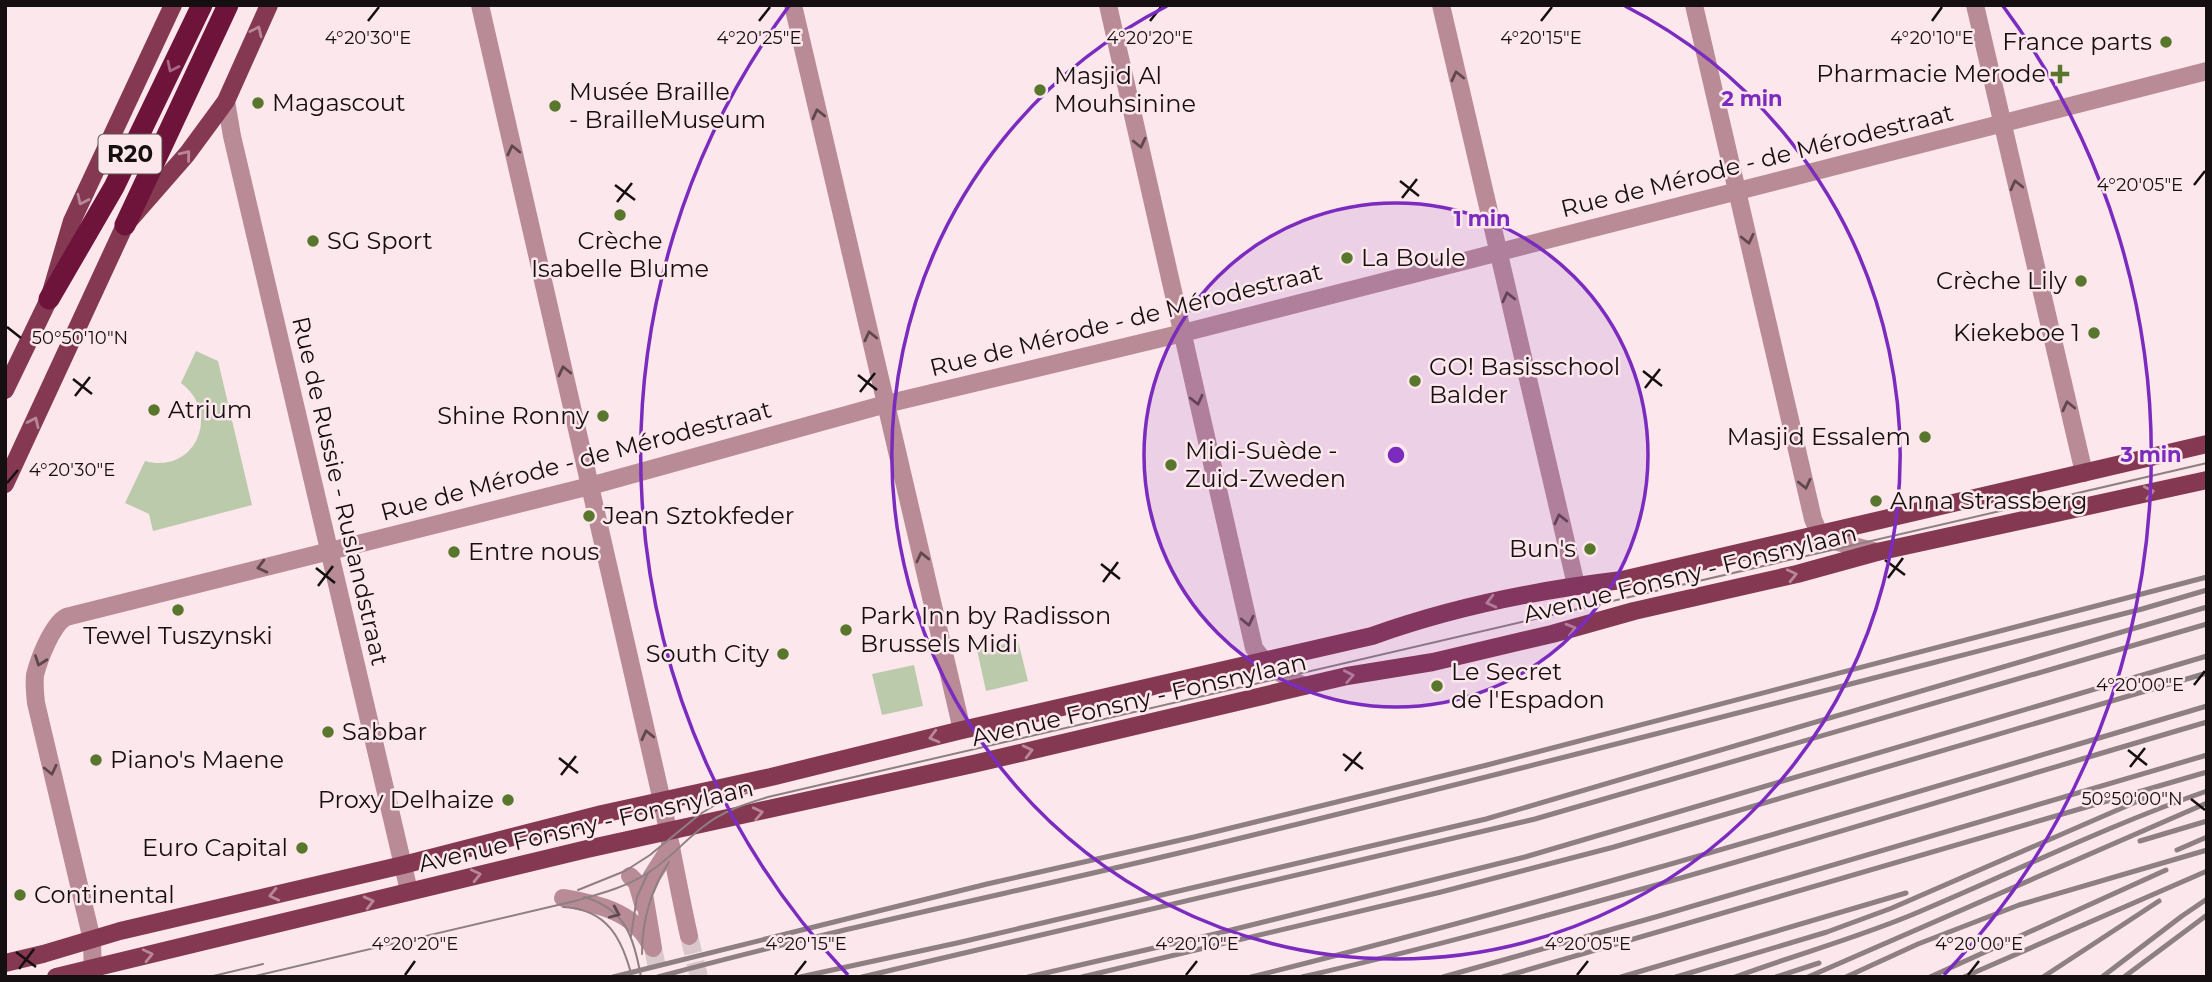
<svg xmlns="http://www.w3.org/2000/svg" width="2212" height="982" font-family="Montserrat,sans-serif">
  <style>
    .green { fill: #bbcaab }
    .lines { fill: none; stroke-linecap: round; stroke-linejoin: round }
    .minor-tunnel { stroke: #dac7cb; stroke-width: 18; stroke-dasharray: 18 9; stroke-linecap: butt }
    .minor { stroke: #b88b97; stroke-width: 18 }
    .major { stroke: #843852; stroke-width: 18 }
    .highway { stroke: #6e143a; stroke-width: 21 }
    .tram { stroke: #8d7f82; stroke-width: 2 }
    .rail { stroke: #8d7f82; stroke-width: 5 }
    .oneway { stroke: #ba8797 }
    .oneway2 { stroke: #a76881 }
    .oneway3 { stroke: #5f474d }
    .ticks { fill: none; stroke: #160f11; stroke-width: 2.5 }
    .ring { fill: none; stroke: #7b2cbf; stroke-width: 3.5 }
    .poi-dot { fill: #58762c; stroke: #fce7ec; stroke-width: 2.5 }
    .labels { text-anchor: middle; stroke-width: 5; stroke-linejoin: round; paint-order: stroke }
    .shield { fill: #fce7ec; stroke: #5b5053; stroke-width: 2 }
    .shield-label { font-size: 23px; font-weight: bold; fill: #160f11 }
    .poi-label { font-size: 24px; fill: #160f11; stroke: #fce7ec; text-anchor: start }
    .street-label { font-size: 24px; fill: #160f11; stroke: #fce7ec }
    .ticks-label { font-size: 18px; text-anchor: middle; fill: #160f11; stroke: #fce7ec; stroke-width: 5; stroke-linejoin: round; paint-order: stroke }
    .centre { fill: #7b2cbf; stroke: #fce7ec; stroke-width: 3.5 }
    .ring-label { font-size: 21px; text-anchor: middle; font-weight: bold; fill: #7b2cbf; stroke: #fce7ec; stroke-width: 5; stroke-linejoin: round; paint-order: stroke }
  </style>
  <rect width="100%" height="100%" fill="#fce7ec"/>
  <!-- green -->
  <g class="green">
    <path d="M196,351l22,10 34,144 -99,26 -4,-17 -24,-11 20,-42c50,14 77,-47 36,-78z"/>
    <polygon points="1018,641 1028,681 986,691 977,650"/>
    <polygon points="914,665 923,706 882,715 872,674"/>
  </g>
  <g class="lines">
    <!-- minor-tunnel -->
    <g class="minor-tunnel">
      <polyline points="689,936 699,977"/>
      <polyline points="653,948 659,977"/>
    </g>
    <!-- minor -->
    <g class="minor">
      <path d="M480,5l182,796c9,45 17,90 27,135"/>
      <polyline points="793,5 962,730"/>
      <path d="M1108,5l146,643c13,19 30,28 50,38"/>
      <polyline points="1441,5 1576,585"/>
      <polyline points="1694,5 1813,519 1819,533 1834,541 1877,552"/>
      <polyline points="1975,5 2084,473"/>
      <polyline points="226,101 232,136 409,891"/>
      <polyline points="630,876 637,883 643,904"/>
      <path d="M563,898c33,6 68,12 86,44"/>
      <polyline points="653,948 644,894 652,876 671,846"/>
      <path d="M93,977l-1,-37 -56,-237c-1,-9 -2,-18 -1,-28 4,-16 17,-50 31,-58l524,-131 296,-82 297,-71 1024,-262"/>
    </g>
    <!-- major -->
    <g class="major">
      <polyline points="5,390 49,299 72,221 173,5"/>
      <polyline points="5,484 125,225 187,154 226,101 269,5"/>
      <path d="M5,963l38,-9 77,-23 283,-66 199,-51 169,-37 191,-47 410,-94c81,-29 165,-46 250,-56l585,-136"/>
      <polyline points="56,977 587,849 973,764 1347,676 1433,662 1552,634 1634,611 1797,574 1877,552 2207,480"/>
    </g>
    <!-- highway -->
    <g class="highway">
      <polyline points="125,225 228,5"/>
      <polyline points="49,299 114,187 202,5"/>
    </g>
    <!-- tram -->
    <g class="tram">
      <polyline points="578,890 625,871 650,855 700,814 722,801 753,791"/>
      <path d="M584,897c42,12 50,41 57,80"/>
      <path d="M563,907c44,2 59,31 69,70"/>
      <polyline points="631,936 637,897 648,873"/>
      <path d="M642,954c0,-34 8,-63 27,-92"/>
      <polyline points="209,977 263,964"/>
      <path d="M251,977l324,-76c24,-7 49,-13 71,-27 22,-13 38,-33 58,-48 19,-15 41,-22 64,-29l1439,-334"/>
    </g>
    <!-- rail -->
    <g class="rail">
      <polyline points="2140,841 2207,821"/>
      <polyline points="2177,850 2207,837"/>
      <polyline points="613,977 987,884 1194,837 1487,765 2207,577"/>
      <path d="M658,977c180,-49 364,-86 546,-130 313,-76 626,-158 938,-238l65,-19"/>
      <polyline points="800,977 957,943 1486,819 2207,607"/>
      <polyline points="862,977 1535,819 2207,624"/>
      <polyline points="1028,977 1215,934 1525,857 2207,656"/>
      <polyline points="1082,977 1441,892 1614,847 2207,673"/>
      <path d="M1251,977c322,-80 638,-177 956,-271"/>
      <path d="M1302,977c305,-70 604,-167 905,-255"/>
      <polyline points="1443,977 1659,916 2207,755"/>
      <polyline points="1503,977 2207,772"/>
      <polyline points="1621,977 1906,893"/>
      <polyline points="1676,977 1827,932 1892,908 2145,798"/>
      <path d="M1735,977c62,-23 126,-40 186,-66 95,-40 188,-86 286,-120"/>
      <polyline points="1776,977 1819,963"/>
      <polyline points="1808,977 2207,803"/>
      <polyline points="1846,977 1918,944 2019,905 2207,850"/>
      <polyline points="1930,977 2166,870"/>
      <polyline points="1964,977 2207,871"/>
      <polyline points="2043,977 2159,901"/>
      <polyline points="2102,977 2182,916 2207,899"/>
      <polyline points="2124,977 2207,915"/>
    </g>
  </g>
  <!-- one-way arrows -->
  <defs><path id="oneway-chevron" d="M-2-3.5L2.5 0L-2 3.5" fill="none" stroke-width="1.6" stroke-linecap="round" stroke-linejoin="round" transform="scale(1.75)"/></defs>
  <g class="oneway">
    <use href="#oneway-chevron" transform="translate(257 31) rotate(-65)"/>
    <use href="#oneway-chevron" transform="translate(186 155) rotate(-51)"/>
    <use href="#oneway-chevron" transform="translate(82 200) rotate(115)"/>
    <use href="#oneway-chevron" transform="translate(34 422) rotate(-65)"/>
    <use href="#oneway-chevron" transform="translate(2149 492) rotate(-12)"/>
    <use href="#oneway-chevron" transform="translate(1792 575) rotate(-13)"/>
    <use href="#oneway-chevron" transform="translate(1491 602) rotate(166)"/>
    <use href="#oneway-chevron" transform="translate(1571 629) rotate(-16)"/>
    <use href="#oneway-chevron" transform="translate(1349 676) rotate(-11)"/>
    <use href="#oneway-chevron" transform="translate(934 737) rotate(165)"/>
    <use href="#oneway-chevron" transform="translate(1028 751) rotate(-14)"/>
    <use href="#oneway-chevron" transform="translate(758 813) rotate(-12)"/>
    <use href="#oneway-chevron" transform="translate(476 875) rotate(-13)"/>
    <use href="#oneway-chevron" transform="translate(274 895) rotate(167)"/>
    <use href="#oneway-chevron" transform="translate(369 902) rotate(-14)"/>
    <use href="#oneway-chevron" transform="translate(148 955) rotate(-13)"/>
  </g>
  <use class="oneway2" href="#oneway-chevron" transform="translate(172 67) rotate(116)"/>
  <g class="oneway3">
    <use href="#oneway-chevron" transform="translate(1457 76) rotate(-103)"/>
    <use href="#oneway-chevron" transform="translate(818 114) rotate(-103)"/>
    <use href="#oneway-chevron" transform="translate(1140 143) rotate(77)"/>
    <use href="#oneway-chevron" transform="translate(513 150) rotate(-103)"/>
    <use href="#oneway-chevron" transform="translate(2016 185) rotate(-103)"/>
    <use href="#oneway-chevron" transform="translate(1748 239) rotate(77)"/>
    <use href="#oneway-chevron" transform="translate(1508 297) rotate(-103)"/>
    <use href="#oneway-chevron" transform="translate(870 336) rotate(-103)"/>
    <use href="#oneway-chevron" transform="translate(564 371) rotate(-103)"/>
    <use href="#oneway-chevron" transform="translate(1197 400) rotate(77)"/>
    <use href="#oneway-chevron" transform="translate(2068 406) rotate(-103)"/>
    <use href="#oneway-chevron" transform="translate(1805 484) rotate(77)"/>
    <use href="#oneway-chevron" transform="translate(1560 519) rotate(-103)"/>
    <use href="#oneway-chevron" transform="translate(922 557) rotate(-103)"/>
    <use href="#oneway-chevron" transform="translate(262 567) rotate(166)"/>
    <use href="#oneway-chevron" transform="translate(1248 621) rotate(77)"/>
    <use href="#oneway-chevron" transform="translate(40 661) rotate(110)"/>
    <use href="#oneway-chevron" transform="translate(647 735) rotate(-103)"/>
    <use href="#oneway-chevron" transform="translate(51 770) rotate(77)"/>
    <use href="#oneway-chevron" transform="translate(615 913) rotate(23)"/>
  </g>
  <!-- ticks -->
  <path class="ticks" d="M368,21l11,-14M759,21l11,-14M1150,21l11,-14M1541,21l11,-14M1932,21l10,-14M1400,181l19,15M615,185l20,15M2194,185l11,-14M1402,198l15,-19M617,202l15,-19M7,327l14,11M1643,371l19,15M858,375l19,15M73,379l19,15M1645,388l15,-19M860,392l15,-19M75,396l15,-19M7,483l11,-13M1885,560l20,15M1101,564l19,15M316,568l19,15M1888,578l15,-20M1103,582l15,-20M318,586l15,-20M2194,685l11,-14M2128,750l19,15M1343,754l20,15M559,758l19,15M2130,767l15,-19M1345,771l16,-19M561,775l15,-19M2191,799l14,11M16,952l20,15M19,969l15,-20M405,975l10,-14M795,975l11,-14M1186,975l11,-14M1577,975l11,-14M1968,975l11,-14"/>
  <!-- distance rings -->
  <circle cx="1396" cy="455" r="252" fill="#7b2cbf" fill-opacity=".12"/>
  <g class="ring">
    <circle cx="1396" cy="455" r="252"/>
    <path d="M1625 6A504 504 0 1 1 1167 6"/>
    <path d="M848 975A755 755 0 0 1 789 6M2003 6A755 755 0 0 1 1944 975"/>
  </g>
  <!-- markers -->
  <g class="poi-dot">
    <circle cx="2166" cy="42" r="7"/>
    <path d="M2056.5 63.5h7v7h7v7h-7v7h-7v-7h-7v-7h7z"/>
    <circle cx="1040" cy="90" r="7"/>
    <circle cx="258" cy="103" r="7"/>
    <circle cx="555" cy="106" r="7"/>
    <circle cx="620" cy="215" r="7"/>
    <circle cx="313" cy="241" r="7"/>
    <circle cx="1347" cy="258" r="7"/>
    <circle cx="2081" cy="281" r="7"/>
    <circle cx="2094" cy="333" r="7"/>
    <circle cx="1415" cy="381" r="7"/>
    <circle cx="154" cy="410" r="7"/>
    <circle cx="603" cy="416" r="7"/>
    <circle cx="1925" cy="437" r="7"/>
    <circle cx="1171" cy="465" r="7"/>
    <circle cx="1876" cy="501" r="7"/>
    <circle cx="589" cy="516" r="7"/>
    <circle cx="1590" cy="549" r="7"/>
    <circle cx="454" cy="552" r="7"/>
    <circle cx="178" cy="610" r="7"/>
    <circle cx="846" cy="630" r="7"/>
    <circle cx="783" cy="654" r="7"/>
    <circle cx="1437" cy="686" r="7"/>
    <circle cx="328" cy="732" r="7"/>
    <circle cx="96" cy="760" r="7"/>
    <circle cx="508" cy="800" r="7"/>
    <circle cx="302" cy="848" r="7"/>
    <circle cx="20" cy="895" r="7"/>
  </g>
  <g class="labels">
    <!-- shield labels -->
    <rect class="shield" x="98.5" y="134.5" width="63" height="39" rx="5"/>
    <g class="shield-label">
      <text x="130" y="162">R20</text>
    </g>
    <!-- poi labels -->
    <g class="poi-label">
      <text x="2152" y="50" text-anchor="end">France parts</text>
      <text x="2046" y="82" text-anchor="end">Pharmacie Merode</text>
      <text x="1054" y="84">Masjid Al<tspan x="1054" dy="28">Mouhsinine</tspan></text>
      <text x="569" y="100">Musée Braille<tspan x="569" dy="28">- BrailleMuseum</tspan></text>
      <text x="272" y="111">Magascout</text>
      <text x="327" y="249">SG Sport</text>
      <text x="620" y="249" text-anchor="middle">Crèche<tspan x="620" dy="28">Isabelle Blume</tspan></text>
      <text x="1361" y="266">La Boule</text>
      <text x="2067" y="289" text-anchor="end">Crèche Lily</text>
      <text x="2080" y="341" text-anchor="end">Kiekeboe 1</text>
      <text x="1429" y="375">GO! Basisschool<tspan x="1429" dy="28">Balder</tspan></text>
      <text x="168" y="418">Atrium</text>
      <text x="589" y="424" text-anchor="end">Shine Ronny</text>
      <text x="1911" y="445" text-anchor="end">Masjid Essalem</text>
      <text x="1185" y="459">Midi-Suède -<tspan x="1185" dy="28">Zuid-Zweden</tspan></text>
      <text x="1890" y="509">Anna Strassberg</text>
      <text x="603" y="524">Jean Sztokfeder</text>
      <text x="1576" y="557" text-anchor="end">Bun's</text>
      <text x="468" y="560">Entre nous</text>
      <text x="860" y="624">Park Inn by Radisson<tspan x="860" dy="28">Brussels Midi</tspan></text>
      <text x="178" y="644" text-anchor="middle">Tewel Tuszynski</text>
      <text x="769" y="662" text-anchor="end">South City</text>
      <text x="1451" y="680">Le Secret<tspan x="1451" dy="28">de l'Espadon</tspan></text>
      <text x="342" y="740">Sabbar</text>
      <text x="110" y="768">Piano's Maene</text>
      <text x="494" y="808" text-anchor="end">Proxy Delhaize</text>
      <text x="288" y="856" text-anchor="end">Euro Capital</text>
      <text x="34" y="903">Continental</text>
    </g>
    <!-- street labels -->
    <g class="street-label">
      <text transform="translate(1757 161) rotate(-14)" y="8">Rue de Mérode - de Mérodestraat</text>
      <text transform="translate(1126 320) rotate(-14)" y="8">Rue de Mérode - de Mérodestraat</text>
      <text transform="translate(576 461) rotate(-15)" y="8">Rue de Mérode - de Mérodestraat</text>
      <text transform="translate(340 491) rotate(77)" y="8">Rue de Russie - Ruslandstraat</text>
      <text transform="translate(1690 574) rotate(-14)" y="8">Avenue Fonsny - Fonsnylaan</text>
      <text transform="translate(1139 700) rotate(-13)" y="8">Avenue Fonsny - Fonsnylaan</text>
      <text transform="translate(586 826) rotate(-13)" y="8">Avenue Fonsny - Fonsnylaan</text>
    </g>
  </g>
  <g class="ticks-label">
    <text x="368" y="44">4°20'30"E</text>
    <text x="759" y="44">4°20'25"E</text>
    <text x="1150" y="44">4°20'20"E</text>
    <text x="1541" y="44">4°20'15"E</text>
    <text x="1932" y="44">4°20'10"E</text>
    <text x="2140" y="191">4°20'05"E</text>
    <text x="80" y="344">50°50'10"N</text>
    <text x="72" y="476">4°20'30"E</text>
    <text x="2140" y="691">4°20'00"E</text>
    <text x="2132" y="805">50°50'00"N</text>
    <text x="415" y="950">4°20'20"E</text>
    <text x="806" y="950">4°20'15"E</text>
    <text x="1197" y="950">4°20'10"E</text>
    <text x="1588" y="950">4°20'05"E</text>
    <text x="1979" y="950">4°20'00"E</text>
  </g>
  <circle cx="1396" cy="455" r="10" class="centre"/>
  <g class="ring-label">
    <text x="1752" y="106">2 min</text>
    <text x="1482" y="226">1 min</text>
    <text x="2151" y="462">3 min</text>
  </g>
  <!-- border -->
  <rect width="2212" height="982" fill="none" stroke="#160f11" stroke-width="14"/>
</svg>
